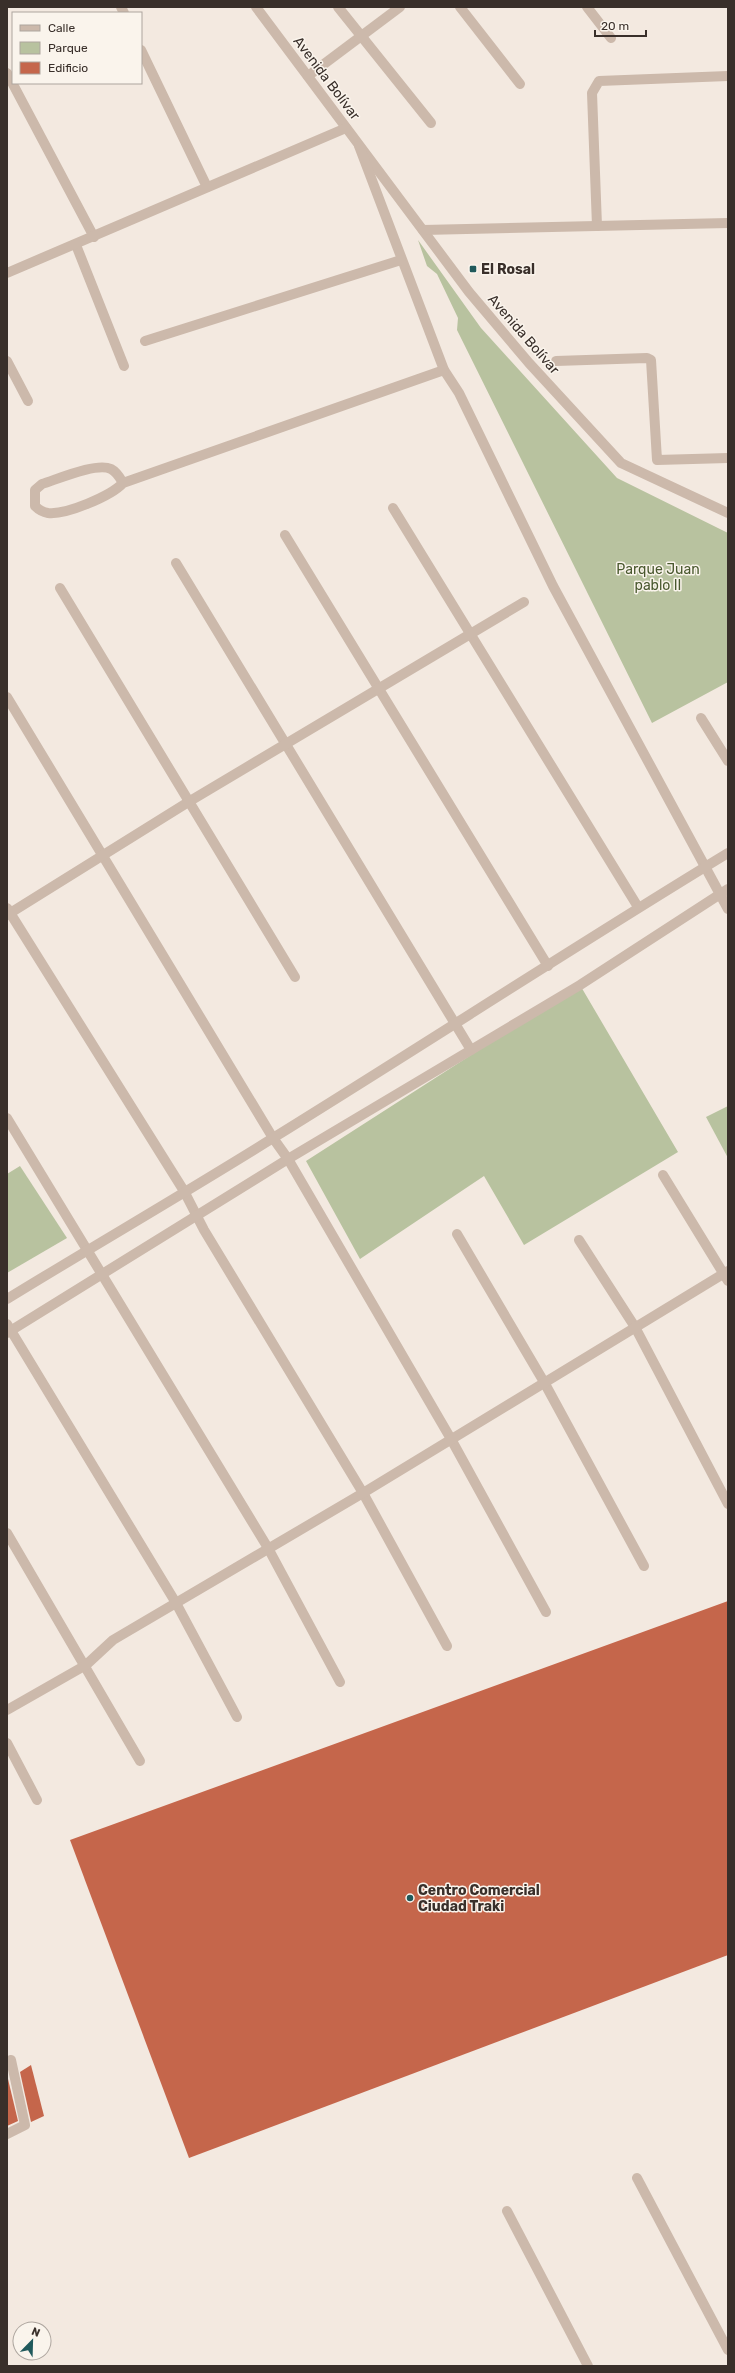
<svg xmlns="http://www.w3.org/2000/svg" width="735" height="2373" font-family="Rubik,sans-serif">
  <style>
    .green { fill: #b8c29f }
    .building { fill: #c5664b }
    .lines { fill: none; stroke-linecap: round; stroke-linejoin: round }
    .minor { stroke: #ccb9ab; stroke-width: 10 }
    .poi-dot { fill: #20595b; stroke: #faf4ec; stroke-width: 1.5 }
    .labels { text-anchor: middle; stroke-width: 3; stroke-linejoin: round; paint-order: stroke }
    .street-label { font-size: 14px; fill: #392f2a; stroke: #faf4ec }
    .poi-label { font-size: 14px; font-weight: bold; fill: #392f2a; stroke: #faf4ec; text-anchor: start }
    .park-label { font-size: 14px; fill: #49582e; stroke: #faf4ec }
  </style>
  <rect width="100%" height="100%" fill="#f3e9e0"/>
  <!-- green -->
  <g class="green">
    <polygon points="418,240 481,328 617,478 728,533 728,682 652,723 457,330 458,318 437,274 427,266"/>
    <polygon points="580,985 678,1152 524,1245 484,1176 360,1259 306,1161"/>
    <polygon points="728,1106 728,1158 706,1117"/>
    <polygon points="20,1166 67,1238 7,1273 7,1174"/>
  </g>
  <!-- building -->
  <g class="building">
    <polygon points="728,1601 728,1955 189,2158 70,1840"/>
    <polygon points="31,2065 44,2116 31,2122 20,2072"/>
    <polygon points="8,2079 18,2121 7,2126 7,2080"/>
  </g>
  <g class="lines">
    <!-- minor -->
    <g class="minor">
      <polyline points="121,7 124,13"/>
      <polyline points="256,7 469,292 529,363 621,463 728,513"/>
      <polyline points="338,7 431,123"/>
      <polyline points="460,7 520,84"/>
      <polyline points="587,7 611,38"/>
      <polyline points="141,50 207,187"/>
      <polyline points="7,73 94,237"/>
      <polyline points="308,76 400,7"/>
      <polyline points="359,146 444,370 459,393 553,586 728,909"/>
      <polyline points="597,226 592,93 599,81 728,76"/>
      <polyline points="423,230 728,223"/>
      <polyline points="76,245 124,366"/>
      <polyline points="7,273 346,128"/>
      <polyline points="145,341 401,260"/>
      <polyline points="7,361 28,401"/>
      <polyline points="556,361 647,358 651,360 657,460 728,458"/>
      <path d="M123,483c-3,-5 -6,-11 -12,-14 -14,-7 -53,10 -69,15l-7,6v16c4,4 7,6 13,7 18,2 63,-17 75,-30l321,-113"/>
      <polyline points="393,508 638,907"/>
      <polyline points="285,535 548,966"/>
      <polyline points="176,563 471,1050"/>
      <polyline points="60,588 295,977"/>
      <polyline points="7,697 273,1138 288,1159 451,1439 546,1612"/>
      <polyline points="701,718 728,761"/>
      <polyline points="7,908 184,1191 204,1230 363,1493 447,1646"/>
      <polyline points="7,915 190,801 524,602"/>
      <polyline points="7,1118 268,1548 340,1682"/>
      <polyline points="663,1175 728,1281"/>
      <polyline points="457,1234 544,1382 644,1566"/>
      <polyline points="579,1240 635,1327 728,1504"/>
      <path d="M7,1299c88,-54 178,-106 266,-161 152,-94 302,-192 455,-285"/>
      <polyline points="7,1324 176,1603 237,1717"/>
      <polyline points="7,1333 288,1159 580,985 728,889"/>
      <polyline points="7,1533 140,1761"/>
      <polyline points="7,1710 86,1665 113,1640 363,1493 728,1271"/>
      <polyline points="7,1743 37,1800"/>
      <polyline points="7,2134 25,2125 11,2060"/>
      <polyline points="637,2178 728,2350"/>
      <polyline points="507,2211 588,2366"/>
    </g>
  </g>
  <!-- markers -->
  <g class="poi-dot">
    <rect x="469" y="265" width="8" height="8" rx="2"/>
    <circle cx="410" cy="1898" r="4"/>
  </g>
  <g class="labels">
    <!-- street labels -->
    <g class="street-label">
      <text transform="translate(327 78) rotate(53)" y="5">Avenida Bolívar</text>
      <text transform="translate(524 334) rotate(49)" y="5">Avenida Bolívar</text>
    </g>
    <!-- poi labels -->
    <g class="poi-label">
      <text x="481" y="274">El Rosal</text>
      <text x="418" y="1895">Centro Comercial<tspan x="418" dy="16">Ciudad Traki</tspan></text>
    </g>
    <!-- park labels -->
    <g class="park-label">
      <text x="658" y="574">Parque Juan<tspan x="658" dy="16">pablo II</tspan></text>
    </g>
  </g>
  <!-- border -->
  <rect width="735" height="2373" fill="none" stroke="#392f2a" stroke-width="16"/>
  <!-- legend -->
  <rect x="12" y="12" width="130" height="72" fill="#faf4ec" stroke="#ada59e"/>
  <rect x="20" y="25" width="20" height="6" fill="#ccb9ab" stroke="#ada59e"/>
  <text x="48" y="32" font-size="12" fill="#392f2a">Calle</text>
  <rect x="20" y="42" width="20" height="12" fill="#b8c29f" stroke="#ada59e"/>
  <text x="48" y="52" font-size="12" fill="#392f2a">Parque</text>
  <rect x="20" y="62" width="20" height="12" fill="#c5664b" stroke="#ada59e"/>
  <text x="48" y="72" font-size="12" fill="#392f2a">Edificio</text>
  <!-- north arrow -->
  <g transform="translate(32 2341) rotate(23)"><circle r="19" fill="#faf4ec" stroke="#ada59e"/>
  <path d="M0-3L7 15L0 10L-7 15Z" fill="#20595b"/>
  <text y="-6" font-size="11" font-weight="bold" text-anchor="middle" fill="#392f2a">N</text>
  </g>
  <!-- scale -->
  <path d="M595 30v6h51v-6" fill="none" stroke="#392f2a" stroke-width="2"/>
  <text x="601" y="30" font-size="12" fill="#392f2a" stroke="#faf4ec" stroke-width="3" paint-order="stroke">20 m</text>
</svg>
